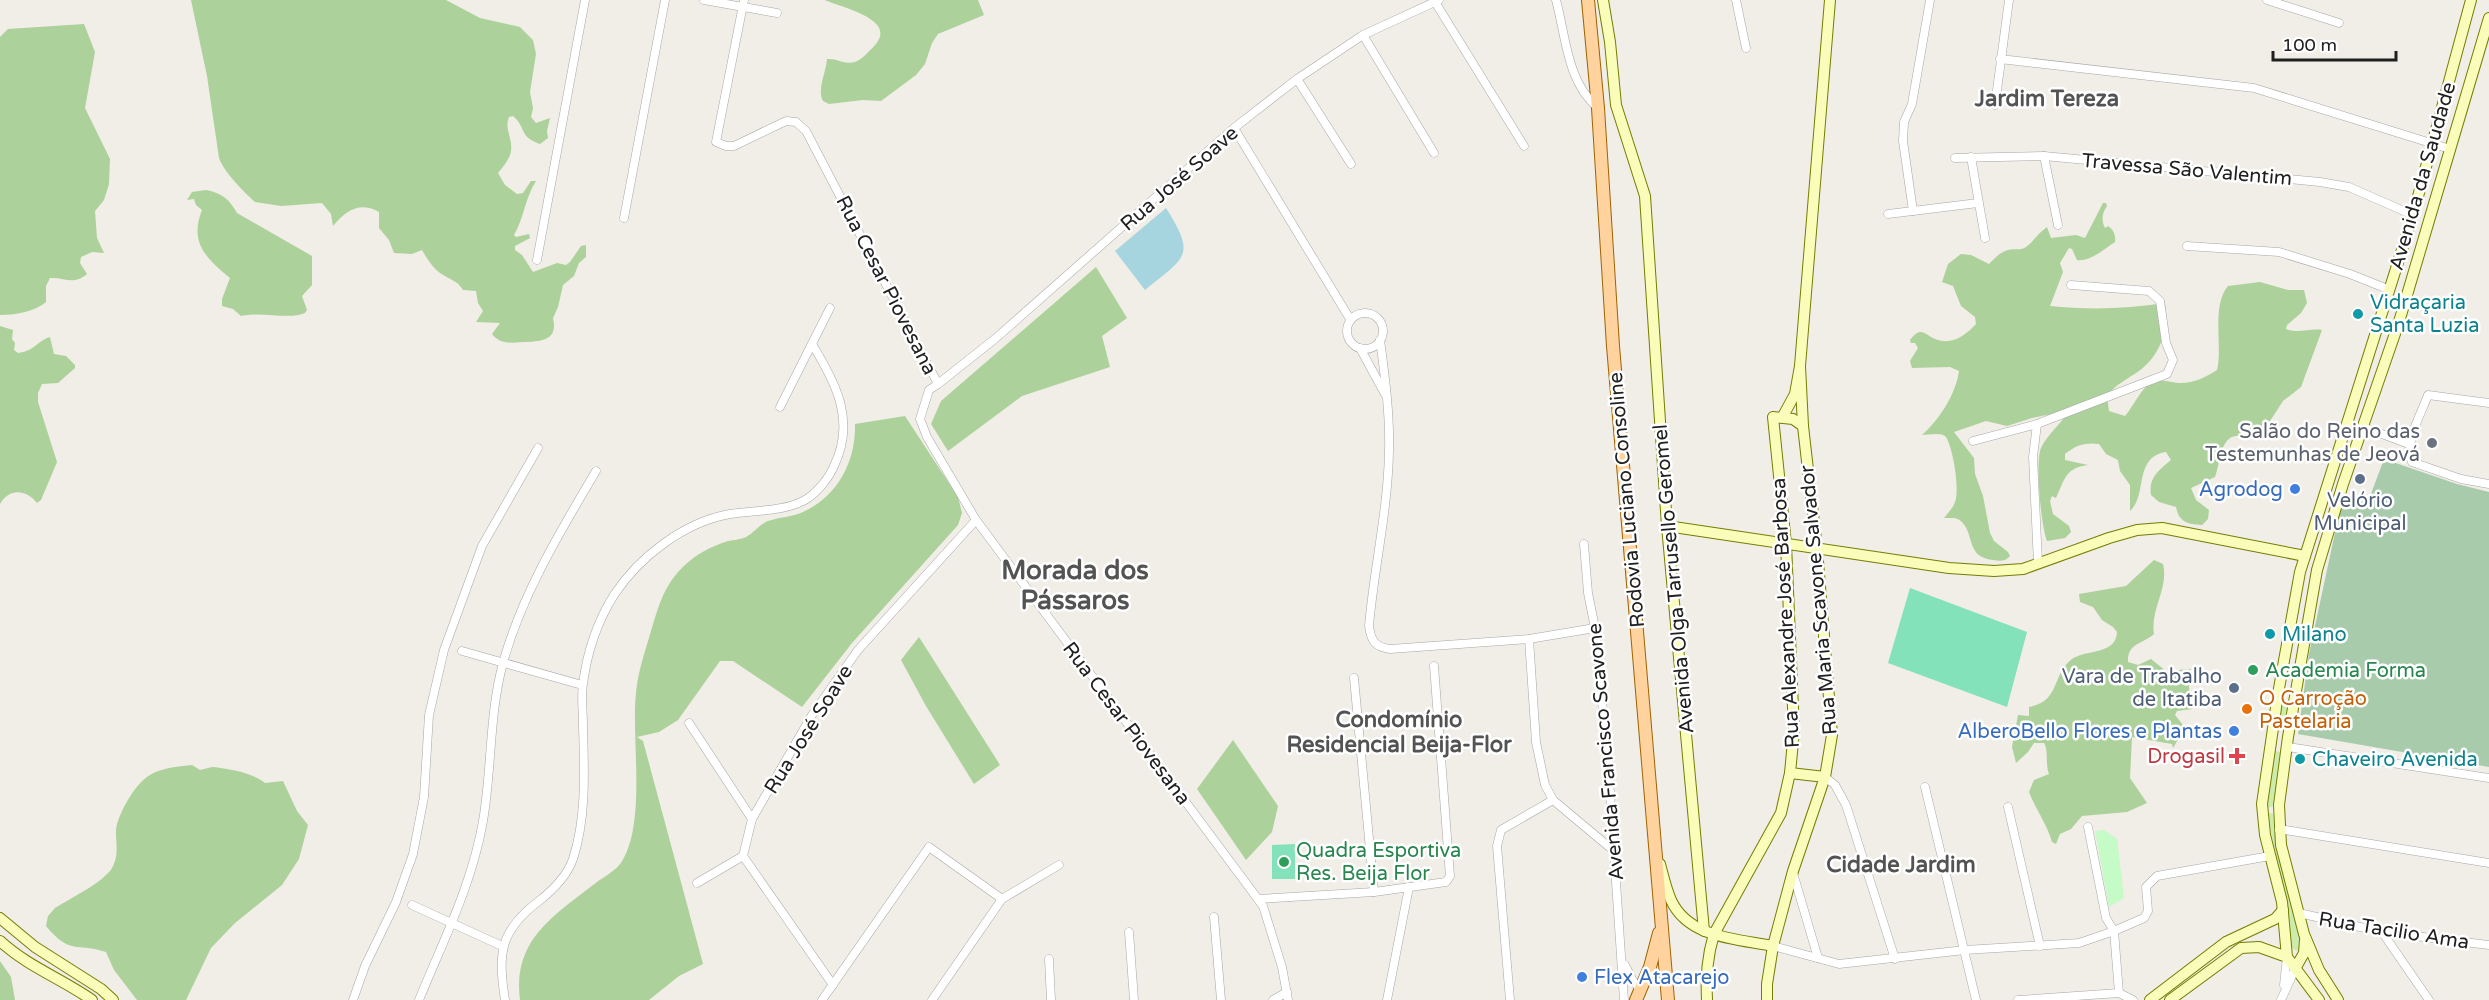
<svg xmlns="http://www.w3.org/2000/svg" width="2489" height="1000" font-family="'Varela Round',sans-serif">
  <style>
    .grass { fill: #cdecac }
    .forest { fill: #acd19a }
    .cemetery { fill: #a7cbab }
    .park { fill: #c4fbc6 }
    .pitch { fill: #83e2ba }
    .water { fill: #a6d5e0 }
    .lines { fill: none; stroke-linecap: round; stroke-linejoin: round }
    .street-casing { stroke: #a7a7a7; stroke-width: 9 }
    .secondary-casing { stroke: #747d01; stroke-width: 12 }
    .primary-casing { stroke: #9d6400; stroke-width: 14 }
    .street { stroke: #fff; stroke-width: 8 }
    .secondary { stroke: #fafcba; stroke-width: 10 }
    .primary { stroke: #ffd29e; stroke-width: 12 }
    .culture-dot { fill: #0f9aa8; stroke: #fff; stroke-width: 2 }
    .worship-dot { fill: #6b7280; stroke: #fff; stroke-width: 2 }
    .service-dot { fill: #5c6f8a; stroke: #fff; stroke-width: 2 }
    .shop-dot { fill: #3f7fe0; stroke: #fff; stroke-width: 2 }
    .leisure-dot { fill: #2e9e5b; stroke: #fff; stroke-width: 2 }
    .food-dot { fill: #e8710a; stroke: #fff; stroke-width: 2 }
    .health-dot { fill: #e0444e; stroke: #fff; stroke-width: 2 }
    .labels { text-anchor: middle; stroke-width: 5; stroke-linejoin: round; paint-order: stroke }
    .street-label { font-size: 20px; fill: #202020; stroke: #fff }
    .culture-label { font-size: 20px; fill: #0d838f; stroke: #fff; text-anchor: start }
    .worship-label { font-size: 20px; fill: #5b616d; stroke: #fff; text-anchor: end }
    .shop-label { font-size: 20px; fill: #366cbe; stroke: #fff; text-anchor: end }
    .service-label { font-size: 20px; fill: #4e5e75; stroke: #fff }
    .leisure-label { font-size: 20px; fill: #27864d; stroke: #fff; text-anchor: start }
    .food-label { font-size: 20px; fill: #c56008; stroke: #fff; text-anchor: start }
    .health-label { font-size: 20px; fill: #be3a42; stroke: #fff; text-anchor: end }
    .quarter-label { font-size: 22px; font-weight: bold; fill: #535353; stroke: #fff }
    .district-label { font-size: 26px; font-weight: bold; fill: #535353; stroke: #fff }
  </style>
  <rect width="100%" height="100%" fill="#f1ede7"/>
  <!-- grass -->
  <g class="grass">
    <polygon points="2284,699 2290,701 2284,730 2278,727 2281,701"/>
    <polygon points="2276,751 2280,752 2282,756 2273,806 2268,808 2266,807 2273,752"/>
    <polygon points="2270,813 2273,814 2276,842 2301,942 2301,947 2297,951 2290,947 2287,902 2267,815"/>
  </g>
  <!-- forest -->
  <g class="forest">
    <path d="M191,0h255l34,18 40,9 13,13 3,14 -6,38 3,16 -2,9 5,6 14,-5 -3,13 1,7 -8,6c-22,-8 -13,-16 -27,-28l-4,1c-5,12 4,22 2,34 -1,8 -8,16 -13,22l7,12 12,9 6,-1 8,-12h5c-11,17 -12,37 -22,54l2,2 13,-3 1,4 -15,8v4l7,5 11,17 24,-9 9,2 4,-3 11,-16 5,-1v12l-7,6 -5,13 -11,9 -5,22 -5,11c5,21 -9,23 -26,24 -13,0 -26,4 -35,-8l8,-11 -24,-1 7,-11 -5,-8 -2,-12 -13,-1c-6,-10 -13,-10 -23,-17 -8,-6 -13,-14 -18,-23l-10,4 -18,-1 -5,-13 -10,-12v-16c-20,-11 -33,-1 -46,14l-2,-12 -9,-11 -41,3 -26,-4c-11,-10 -31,-30 -36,-44l-12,-82z"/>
    <path d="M825,0h153l6,15 -46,19 -6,9 -7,21 -9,11 -35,26 -18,-1 -34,4 -6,-3c-6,-12 3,-28 4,-42 10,-1 18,6 28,3 7,-2 16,-13 21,-18 21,-25 -36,-37 -51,-44z"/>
    <path d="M84,24l11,28 -10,56 25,51 -1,25 -5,16 -9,11 2,27 7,15 -12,-1 -11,5 -1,6 7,11c-14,12 -22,3 -37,4l-4,8v16c-12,10 -31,13 -46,13v-278l8,-8z"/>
    <path d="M206,190c16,3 23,9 31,23l75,43v29l-10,11 5,14 -2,3c-16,7 -43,-2 -64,3l-8,-7 -11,-3v-7l8,-21c-24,-20 -41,-35 -28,-68l-6,-5 -2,-6 -7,1 5,-8z"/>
    <path d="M2103,203h3l1,3c-5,7 -6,14 -2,22l3,-2c6,4 8,10 7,16 -11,7 -25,20 -38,18l-5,-11 -3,-1 -9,15 3,9 -13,34c38,4 77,3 115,-3 4,27 -5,55 -29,70 -12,8 -21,12 -29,23l2,15 16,5c8,-9 17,-29 27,-34 10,-4 19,1 29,1 13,0 25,-6 36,-13 6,-23 -6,-64 11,-84l32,-4 28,8h16l3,13 -6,10 -14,12 -1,4c11,5 24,-1 36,1l-21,57 -18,14 -22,34c-9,2 -16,0 -25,1 -16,1 -16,29 -21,41l-24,11 5,12 13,10 -1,9 -6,6c-15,-1 -23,-3 -26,-18l-17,-5 -8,-7c-3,-17 8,-25 20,-35l-5,-8c-33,5 -18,44 -36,59v-26l-10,-14 -2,-11 -12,-6 -7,-10c-14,-2 -23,1 -34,10v6l23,5c-23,3 -23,14 -32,33l-4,-2 -2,5 3,13 16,12 2,6 -6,6 -18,3c-6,-15 -12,-78 -6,-93 5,-11 18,-23 26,-34l-6,-2 -29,6 -25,8 -21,-5 -32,11 20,26 1,16 8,22 7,37 4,8 14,11 2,4c-5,6 -10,5 -17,4 -27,-3 -18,-24 -31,-38 -4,-5 -11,-4 -18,-4 4,-5 9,-10 11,-16 5,-12 -2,-54 -9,-65 -4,-5 -18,-2 -24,-2 17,-15 34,-41 37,-64l-9,-4 -38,1 -2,-7 8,-13 -3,-5h-4l-1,-3c12,-16 15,-4 28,0 15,5 29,-6 38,-16l-1,-7 -14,-11 -8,-20 -11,-4 6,-18 13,-10 10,1 18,9c5,-5 11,-12 19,-14 6,-2 12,1 18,-3 8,-6 12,-14 21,-20l4,11 25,-3 9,3z"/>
    <polygon points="1096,267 1127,318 1102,336 1110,367 1022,396 948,451 931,424 941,401"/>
    <path d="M0,326l13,4 -1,9 3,4 -1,7 4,3c17,-2 19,-12 32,-16l4,17 12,2 9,9v3l-17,15 -16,1 -4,9v9l19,60 -16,38 -4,3c-11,-14 -28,-15 -37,1z"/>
    <path d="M905,416l53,81 4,16 -4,12 -106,118 -50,64 -69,-46h-13l-42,59 -19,12 -22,5 6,4 60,223 -24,12 -30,24h-129c-8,-61 35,-85 77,-118 7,-5 19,-12 24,-19 26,-40 10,-124 15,-170 2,-22 9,-41 15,-62 8,-26 13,-47 35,-67 11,-10 24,-17 39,-22 6,-2 15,-2 21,-5 8,-4 14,-13 22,-16 12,-4 24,-4 35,-9 35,-16 53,-51 52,-88z"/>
    <path d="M2154,560l9,4c6,25 -13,45 -9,70 -11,10 -27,9 -26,28l10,3 13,-6 15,12 25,-2 -2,18 3,22 -15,2 -2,4 12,15 -7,6 -7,12 -1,-4 -40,-7 -2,41 17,25 -20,9 -45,4 -11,13 -11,5 -4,10 -4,-2c-5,-18 -16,-32 -23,-50l5,-12 15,-6c-4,-10 0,-23 -5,-31h-10l-6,9 -12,11 -4,-16 6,-32 11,1v-9c32,-6 22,-32 43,-48 15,-10 44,-4 45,-27l-4,-5 -11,-7 -9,-13 -13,-5 -1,-8 47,-8z"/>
    <polygon points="919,637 1000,765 974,784 926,706 901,660"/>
    <polygon points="1233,740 1278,806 1272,832 1246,860 1197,789"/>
    <path d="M192,765l8,5c5,-1 10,-3 14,-3 16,2 39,6 51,16l18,-2 14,30 11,14 -9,34 -17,26 -47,38 -24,25 -25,52h-49l-23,-30 -8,-18c-30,-10 -35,4 -60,-26l2,-10 7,-8c14,-9 49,-26 57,-40 7,-13 4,-23 4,-36 0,-9 5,-19 9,-27 19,-33 29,-36 67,-40z"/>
    <polygon points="0,961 11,977 15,1000 0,1000"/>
  </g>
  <!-- cemetery -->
  <polygon class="cemetery" points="2384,459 2457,484 2489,492 2489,767 2298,734 2309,654 2342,500 2368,502"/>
  <!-- park -->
  <polygon class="park" points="2104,830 2117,839 2124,898 2109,907 2095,831"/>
  <!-- pitch -->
  <g class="pitch">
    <polygon points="1910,588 2027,632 2007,707 1888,663"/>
    <polygon points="1295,844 1295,879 1272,879 1272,845"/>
  </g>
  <!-- water -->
  <path class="water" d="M1166,208c31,49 19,49 -21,82l-30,-39z"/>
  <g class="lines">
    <!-- street casing -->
    <g class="street-casing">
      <g id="street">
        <polyline points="704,0 777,13"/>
        <polyline points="744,0 716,142 726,146 734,146 786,121 796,122 806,131 938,384 929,390 920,419 927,437 976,520 1263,906 1282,967 1288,1000"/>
        <path d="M1556,0c10,37 11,82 42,108"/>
        <polyline points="1736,0 1746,48"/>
        <polyline points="2267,0 2339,23"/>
        <polyline points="1435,2 1524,146"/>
        <polyline points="1363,35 1434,153"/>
        <polyline points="2000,59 2254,88 2450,149"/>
        <polyline points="1297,79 1351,164"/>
        <polyline points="1995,105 2009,0"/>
        <polyline points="1234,128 1350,319"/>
        <polyline points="2044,156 2058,225"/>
        <polyline points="1971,157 1985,238"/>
        <polyline points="1955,158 2044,156 2320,182 2349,187 2413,215"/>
        <polyline points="1913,211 1903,141 1904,122 1912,104 1930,0"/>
        <polyline points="1888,214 1978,203"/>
        <polyline points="624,218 665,0"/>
        <polyline points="2187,246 2279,252 2350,274 2390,290"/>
        <polyline points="537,260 585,0"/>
        <circle cx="1365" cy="331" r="18"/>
        <path d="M1380,340c5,37 10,74 9,111 -1,59 -15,117 -20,175 2,15 6,21 21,23l139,-10 66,-11"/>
        <polyline points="1360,348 1385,394"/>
        <polyline points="938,384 996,338 1234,128 1297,79 1363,35 1439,0"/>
        <path d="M2489,403l-61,-8c-7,20 -24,46 -16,67l49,17 28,5"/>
        <polyline points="780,407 830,308"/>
        <polyline points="2037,424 2033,457 2038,563"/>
        <polyline points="2363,427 2409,444"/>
        <polyline points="1973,441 2037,424 2167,374 2173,360 2166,343 2160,301 2149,291 2071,285"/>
        <polyline points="1584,544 1588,593 1595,628 1608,764 1624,1000"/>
        <polyline points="1529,639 1536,742 1545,785 1553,800 1614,851"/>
        <polyline points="462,651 582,685"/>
        <polyline points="1354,678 1374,892"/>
        <polyline points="689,723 752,819"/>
        <polyline points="2288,747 2489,778"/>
        <polyline points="1825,777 1835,785 1846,805 1895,959"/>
        <polyline points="1925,787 1976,1000"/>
        <polyline points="2008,807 2040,946"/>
        <polyline points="2088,827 2106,918 2114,931 2119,993"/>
        <polyline points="2279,829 2489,863"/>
        <polyline points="743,856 833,985"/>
        <polyline points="1793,873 1818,958"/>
        <polyline points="697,883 743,856 752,819 812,715 858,650 976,520"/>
        <polyline points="1258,899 1374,892 1446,882 1450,876 1434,666"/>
        <polyline points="412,905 502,946"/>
        <polyline points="2299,913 2382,932 2489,945"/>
        <polyline points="1214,917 1221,1000"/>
        <polyline points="1129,932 1134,1000"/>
        <polyline points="2382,932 2429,1000"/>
        <polyline points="1773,946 1839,964 1965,950 2079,943 2114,931 2144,918 2148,911 2146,887 2157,876 2270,856"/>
        <polyline points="1049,959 1051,1000"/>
        <polyline points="1625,965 1633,981 1641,990"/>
        <polyline points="2284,985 2287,957"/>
        <polyline points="353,1000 365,966 396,902 413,854 424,797 429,715 444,650 482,546 538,448"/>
        <path d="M419,1000c24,-59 53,-115 64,-179 9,-52 6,-107 20,-158 19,-69 57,-131 93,-192"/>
        <path d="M505,1000c-7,-46 -6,-69 34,-99 14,-11 28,-25 34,-42 14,-43 11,-90 10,-134 0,-13 -2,-28 0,-41 4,-31 14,-62 31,-89 25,-38 70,-73 116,-81 24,-4 53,-2 75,-14 12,-7 24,-22 29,-34 22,-45 2,-83 -22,-122"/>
        <polyline points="822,1000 929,847 1002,899"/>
        <polyline points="932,1000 1002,899 1059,865"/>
        <polyline points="1273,1000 1287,992"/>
        <polyline points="1387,1000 1409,887"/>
        <polyline points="1510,1000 1497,846 1501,830 1553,800"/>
        <polyline points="2018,1000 2119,993 2133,1000"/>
        <polyline points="2281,1000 2296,967"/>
      </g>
    </g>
    <!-- secondary casing -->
    <g class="secondary-casing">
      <g id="secondary">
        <polyline points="1603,0 1610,42 1616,105 1645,196 1667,526 1704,931"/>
        <polyline points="1783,416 1795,394 1800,366 1830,0"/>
        <polyline points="1667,526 1949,568 1994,571 2023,569 2109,538 2137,530 2162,528 2305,556"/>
        <polyline points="1790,773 1825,777"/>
        <path d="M1660,864c3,11 6,25 11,36 17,38 66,39 102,46"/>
        <polyline points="0,918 35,947 101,989 113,1000"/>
        <path d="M0,941c27,25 62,38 92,59"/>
        <polyline points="2296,967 2304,953 2305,940"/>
        <path d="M1707,1000c-1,-24 0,-43 7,-66l67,-121 9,-40 4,-42 -8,-187 -13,-127 20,2 10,7"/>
        <polyline points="1767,1000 1767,984 1773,946 1793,871 1825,777 1832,735 1817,549 1803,426 1800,366"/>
        <polyline points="2150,1000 2226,942 2275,919 2283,910"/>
        <polyline points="2170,1000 2241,948 2259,947 2287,957"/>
        <polyline points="2319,1000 2287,957 2282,902 2265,835 2262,804 2278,694 2300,572 2413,215 2471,0"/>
        <polyline points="2338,1000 2319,970 2304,934 2281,845 2279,805 2288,737 2317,570 2343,484 2399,322 2489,18"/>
      </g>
    </g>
    <!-- primary casing -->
    <g class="primary-casing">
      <g id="primary">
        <polyline points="1588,0 1598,108 1613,346 1668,1000"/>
        <polyline points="1636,1000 1650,967 1659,933"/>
      </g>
    </g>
    <!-- street -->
    <use href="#street" class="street"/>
    <!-- secondary -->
    <use href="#secondary" class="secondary"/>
    <!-- primary -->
    <use href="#primary" class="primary"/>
  </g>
  <!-- markers -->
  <g class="culture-dot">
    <circle cx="2358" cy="314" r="6"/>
    <circle cx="2270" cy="634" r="6"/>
    <circle cx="2300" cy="759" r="6"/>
  </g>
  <circle class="worship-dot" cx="2432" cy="443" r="6"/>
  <g class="service-dot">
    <circle cx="2360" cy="479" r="6"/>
    <circle cx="2234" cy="688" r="6"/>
  </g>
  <g class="shop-dot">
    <circle cx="2295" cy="489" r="6"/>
    <circle cx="2234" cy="731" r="6"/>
    <circle cx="1582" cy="977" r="6"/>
  </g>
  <g class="leisure-dot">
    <circle cx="2253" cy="670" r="6"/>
    <circle cx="1284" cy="862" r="6"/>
  </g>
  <circle class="food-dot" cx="2247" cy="709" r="6"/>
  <path class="health-dot" d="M2234 747h6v6h6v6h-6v6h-6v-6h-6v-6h6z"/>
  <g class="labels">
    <!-- street labels -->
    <g class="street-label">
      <text transform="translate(2187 169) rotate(5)" y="7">Travessa São Valentim</text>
      <text transform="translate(2422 176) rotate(-74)" y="7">Avenida da Saudade</text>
      <text transform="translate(1179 178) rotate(-41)" y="7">Rua José Soave</text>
      <text transform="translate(887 285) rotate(63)" y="7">Rua Cesar Piovesana</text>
      <text transform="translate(1626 500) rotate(-95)" y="7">Rodovia Luciano Consoline</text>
      <text transform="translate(1673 579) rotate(-95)" y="7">Avenida Olga Tarrusello Geromel</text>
      <text transform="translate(1818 600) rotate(-95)" y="7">Rua Maria Scavone Salvador</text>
      <text transform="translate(1785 613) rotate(-93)" y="7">Rua Alexandre José Barbosa</text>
      <text transform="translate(1127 723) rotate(53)" y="7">Rua Cesar Piovesana</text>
      <text transform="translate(808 729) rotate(-58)" y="7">Rua José Soave</text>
      <text transform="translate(1605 752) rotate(-95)" y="7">Avenida Francisco Scavone</text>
      <text transform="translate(2394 930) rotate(9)" y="7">Rua Tacilio Ama</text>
    </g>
    <!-- culture labels -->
    <g class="culture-label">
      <text x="2370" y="309">Vidraçaria<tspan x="2370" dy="23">Santa Luzia</tspan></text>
      <text x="2282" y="641">Milano</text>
      <text x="2312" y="766">Chaveiro Avenida</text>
    </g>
    <!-- worship labels -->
    <g class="worship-label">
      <text x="2420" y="438">Salão do Reino das<tspan x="2420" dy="23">Testemunhas de Jeová</tspan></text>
    </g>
    <!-- shop labels -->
    <g class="shop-label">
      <text x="2283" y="496">Agrodog</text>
      <text x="2222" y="738">AlberoBello Flores e Plantas</text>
      <text x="1594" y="984" text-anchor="start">Flex Atacarejo</text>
    </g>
    <!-- service labels -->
    <g class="service-label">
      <text x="2360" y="507">Velório<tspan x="2360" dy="23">Municipal</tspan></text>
      <text x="2222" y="683" text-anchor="end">Vara de Trabalho<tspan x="2222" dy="23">de Itatiba</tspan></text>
    </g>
    <!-- leisure labels -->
    <g class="leisure-label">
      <text x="2265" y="677">Academia Forma</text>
      <text x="1296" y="857">Quadra Esportiva<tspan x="1296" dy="23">Res. Beija Flor</tspan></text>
    </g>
    <!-- food labels -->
    <g class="food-label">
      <text x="2259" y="705">O Carroção<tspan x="2259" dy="23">Pastelaria</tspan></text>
    </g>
    <!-- health labels -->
    <g class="health-label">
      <text x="2225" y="763">Drogasil</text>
    </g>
    <!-- quarter labels -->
    <g class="quarter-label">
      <text x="2047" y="106">Jardim Tereza</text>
      <text x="1399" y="727">Condomínio<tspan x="1399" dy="25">Residencial Beija-Flor</tspan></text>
      <text x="1901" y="872">Cidade Jardim</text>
    </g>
    <!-- district labels -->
    <g class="district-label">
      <text x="1075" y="579">Morada dos<tspan x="1075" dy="30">Pássaros</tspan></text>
    </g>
  </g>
  <!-- scale -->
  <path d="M2273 51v9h123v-9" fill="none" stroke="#202020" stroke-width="3"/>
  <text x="2282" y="51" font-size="18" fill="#202020" stroke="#ffffff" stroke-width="4.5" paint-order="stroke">100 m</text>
</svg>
